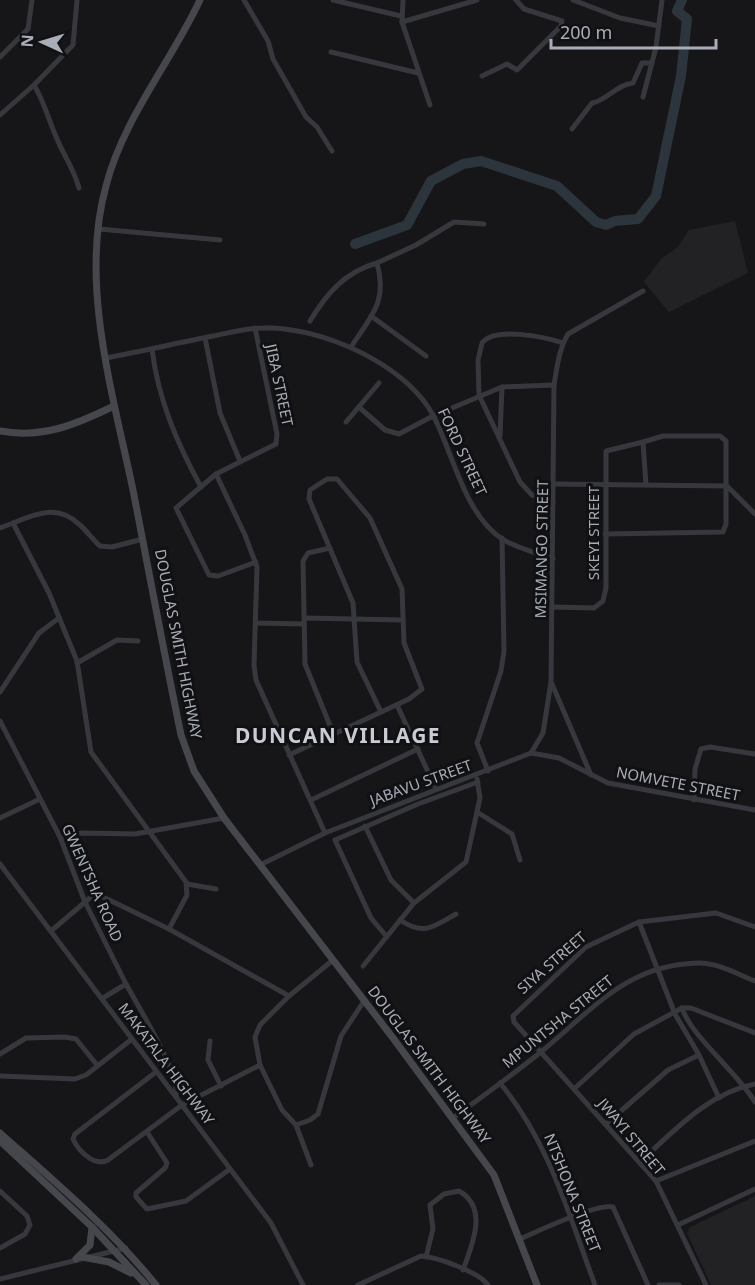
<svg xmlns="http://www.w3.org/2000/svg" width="755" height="1285" font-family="'Noto Sans',sans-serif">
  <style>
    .built { fill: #222225 }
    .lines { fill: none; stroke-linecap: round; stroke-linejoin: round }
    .river { stroke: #2c353c; stroke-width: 10 }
    .street { stroke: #37383d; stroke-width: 5 }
    .secondary { stroke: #45474d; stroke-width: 7 }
    .labels { text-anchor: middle; stroke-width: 6; stroke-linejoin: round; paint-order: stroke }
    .street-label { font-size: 15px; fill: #a8adb8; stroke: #111113 }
    .district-label { font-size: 21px; font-weight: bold; letter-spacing: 1.5px; fill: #c9ccd4; stroke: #111113 }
  </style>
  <rect width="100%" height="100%" fill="#161618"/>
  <!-- built -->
  <g class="built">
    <polygon points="735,221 748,273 669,312 644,282 661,259 678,247 689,230"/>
    <polygon points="755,1196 755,1285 711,1285 687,1233 690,1227"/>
  </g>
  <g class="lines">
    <!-- river -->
    <polyline class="river" points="355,244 407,225 431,181 463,164 481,161 557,186 596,222 606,225 615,221 638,219 656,196 681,76 687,19 677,11 682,0"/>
    <!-- street -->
    <g class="street">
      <polyline points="244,0 268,41 273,59 306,117 317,127 332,151"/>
      <polyline points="333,0 401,16"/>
      <polyline points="403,0 402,22 430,105"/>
      <polyline points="573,0 620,18 659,26"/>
      <polyline points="402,22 477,0"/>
      <polyline points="331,52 418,73"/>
      <polyline points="0,57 28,29 32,0"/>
      <polyline points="482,76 507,64 517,70 561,26 562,21 524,9 516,0"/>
      <path d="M34,85c11,18 15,37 24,56 7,17 16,28 21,47"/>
      <polyline points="643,97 656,47 662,0"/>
      <polyline points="0,115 34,85 73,45 77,0"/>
      <path d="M572,129l20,-26c14,-2 24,-18 41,-20l9,-20h10"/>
      <polyline points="99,229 220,240"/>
      <polyline points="377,263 416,245 454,222 484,224"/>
      <polyline points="371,316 426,356"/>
      <path d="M310,321c17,-28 35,-49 67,-58 11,39 -6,53 -26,84"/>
      <polyline points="255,328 277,434 276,444 216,474 176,508 209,575 218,576 256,562"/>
      <polyline points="205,338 220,413 240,461"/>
      <path d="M152,349c6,50 25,94 49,138"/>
      <path d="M106,358c36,-7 72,-15 107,-22 16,-3 33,-8 50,-8 57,-2 144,36 171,89 20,39 30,96 68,122 15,9 35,14 51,20"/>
      <polyline points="360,408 385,430 399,434 433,416 502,387 554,385"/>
      <polyline points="346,422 379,383"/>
      <polyline points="500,436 502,387"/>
      <polyline points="216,474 245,535 257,567 254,665 256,680 325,833"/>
      <polyline points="555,484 727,486"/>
      <polyline points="727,486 755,514"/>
      <path d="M553,503l-21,-8 -12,-13 -41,-87 -1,-35 4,-17c12,-17 63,-6 81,0"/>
      <polyline points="13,523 49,593 77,661 91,752 186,882 187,895 169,929"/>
      <path d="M0,528c28,-10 54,-28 80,-3 8,7 13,15 20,21l12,1 31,-8"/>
      <polyline points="605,534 723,532 726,524 726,441 720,436 663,436 643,442 646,485"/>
      <polyline points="330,548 308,553 303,561 305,664 333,733"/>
      <polyline points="554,607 594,608 603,601 606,588 606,451 643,442"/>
      <polyline points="305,618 402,620"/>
      <polyline points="256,623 304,624"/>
      <polyline points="77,663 117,640 138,641"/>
      <polyline points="552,684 591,775"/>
      <polyline points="0,692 39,633 59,618"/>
      <polyline points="397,705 436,789"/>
      <polyline points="0,721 60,837 85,902 126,984 103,998"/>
      <path d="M531,753l12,-20 8,-51 3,-297c3,-18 5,-36 14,-51l75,-43"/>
      <polyline points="289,755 409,699 422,689 404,643 402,589 370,518 337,479 327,479 310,490 309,499 353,603 357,662 381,712"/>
      <polyline points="488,771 477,743 501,671 504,651 502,538"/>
      <polyline points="311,800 418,749"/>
      <polyline points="694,800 695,769 701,749 710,747 755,754"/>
      <polyline points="477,812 512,834 520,860"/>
      <polyline points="0,818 40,799"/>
      <polyline points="365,826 391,880 414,903"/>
      <polyline points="60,837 82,833 135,834 224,818"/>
      <polyline points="0,864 271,1223 303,1285"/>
      <polyline points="260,865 325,833 531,753 559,758 608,783 755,810"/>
      <polyline points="187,884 216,889"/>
      <path d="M400,920c24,16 33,7 56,-6"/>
      <polyline points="639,922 675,1014 699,1055 719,1098"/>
      <polyline points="51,931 91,897 99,895 169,929 289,996"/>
      <polyline points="387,937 371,918 335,840 418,804 478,782"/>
      <polyline points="363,966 414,903 466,862 480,798 477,779"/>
      <path d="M126,984c13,24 54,89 50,113"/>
      <path d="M682,1008c9,28 55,64 73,94"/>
      <polyline points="210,1041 208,1060 221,1086"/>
      <polyline points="0,1054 26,1038 65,1037 76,1039 97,1065"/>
      <path d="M156,1072l-81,62 -2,5c6,13 22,28 35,21l74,-55 78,-40"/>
      <polyline points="0,1076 75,1079 86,1075 132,1039"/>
      <path d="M500,1083c49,59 69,132 95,202"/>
      <polyline points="574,1089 634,1034 682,1008 691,1008 755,1033"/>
      <path d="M453,1118c29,-21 59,-43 88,-66 51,-42 86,-88 158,-89 20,0 38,11 56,18"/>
      <polyline points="606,1124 668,1070 699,1055"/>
      <polyline points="296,1125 310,1120 318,1114 341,1036 364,1001"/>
      <polyline points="147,1132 167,1163 165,1168 136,1193 136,1197 147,1209 186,1201 230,1169"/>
      <path d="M640,1162c34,-31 68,-69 115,-78"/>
      <polyline points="311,1165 296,1125 282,1110 260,1065 255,1037 260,1025 289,996 333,960"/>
      <polyline points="656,1181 755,1141"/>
      <polyline points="0,1191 27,1216 30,1225 25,1234 0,1248"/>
      <polyline points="678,1225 755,1189"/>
      <path d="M520,1239c18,-8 77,-36 93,-32l35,78"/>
      <path d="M426,1257l7,-28 -3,-24 14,-11 15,-3c30,17 13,54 4,79"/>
      <polyline points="0,1279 126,1248"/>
      <path d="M358,1285l63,-29c16,1 58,16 67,29"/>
      <polyline points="659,1285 679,1285"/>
      <polyline points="706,1285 656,1181 514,1022 513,1016 586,947 639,922 716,913 755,927"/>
    </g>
    <!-- secondary -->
    <g class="secondary">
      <path d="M200,0c-29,62 -77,119 -94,186 -27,97 7,208 27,304 16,82 31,163 48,245l13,36 30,47 169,220 101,137 43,110"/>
      <path d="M0,431c43,8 77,-7 114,-25"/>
      <path d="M0,1133c55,49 110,95 156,152"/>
      <polyline points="0,1141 92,1227 146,1285"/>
      <polyline points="82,1257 109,1262 131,1273"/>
      <polyline points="76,1259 90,1245 92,1227"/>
    </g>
  </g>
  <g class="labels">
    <!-- street labels -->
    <g class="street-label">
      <text transform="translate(279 385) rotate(78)" y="5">JIBA STREET</text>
      <text transform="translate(462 452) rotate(65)" y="5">FORD STREET</text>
      <text transform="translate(594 533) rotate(-90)" y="5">SKEYI STREET</text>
      <text transform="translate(542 549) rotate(-89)" y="5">MSIMANGO STREET</text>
      <text transform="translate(178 644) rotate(79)" y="5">DOUGLAS SMITH HIGHWAY</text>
      <text transform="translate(421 783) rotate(-20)" y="5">JABAVU STREET</text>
      <text transform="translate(678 784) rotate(11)" y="5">NOMVETE STREET</text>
      <text transform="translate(92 883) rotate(66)" y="5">GWENTSHA ROAD</text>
      <text transform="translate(552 963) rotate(-41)" y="5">SIYA STREET</text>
      <text transform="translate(558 1022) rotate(-39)" y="5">MPUNTSHA STREET</text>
      <text transform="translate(166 1064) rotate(53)" y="5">MAKATALA HIGHWAY</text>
      <text transform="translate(429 1065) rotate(53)" y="5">DOUGLAS SMITH HIGHWAY</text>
      <text transform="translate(631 1137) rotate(50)" y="5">JWAYI STREET</text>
      <text transform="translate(572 1193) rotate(68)" y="5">NTSHONA STREET</text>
    </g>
    <!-- district labels -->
    <g class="district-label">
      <text x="338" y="743">DUNCAN VILLAGE</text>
    </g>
  </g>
  <!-- north arrow -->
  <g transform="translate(42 42) rotate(274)" stroke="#111113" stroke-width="4.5" paint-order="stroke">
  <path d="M0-4.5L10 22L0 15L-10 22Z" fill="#a8adb8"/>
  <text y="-9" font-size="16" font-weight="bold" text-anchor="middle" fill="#a8adb8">N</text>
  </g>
  <!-- scale -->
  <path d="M551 39v9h165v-9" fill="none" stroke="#a8adb8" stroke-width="3"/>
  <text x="560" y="39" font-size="18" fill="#a8adb8" stroke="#111113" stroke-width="4.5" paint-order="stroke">200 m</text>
</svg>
